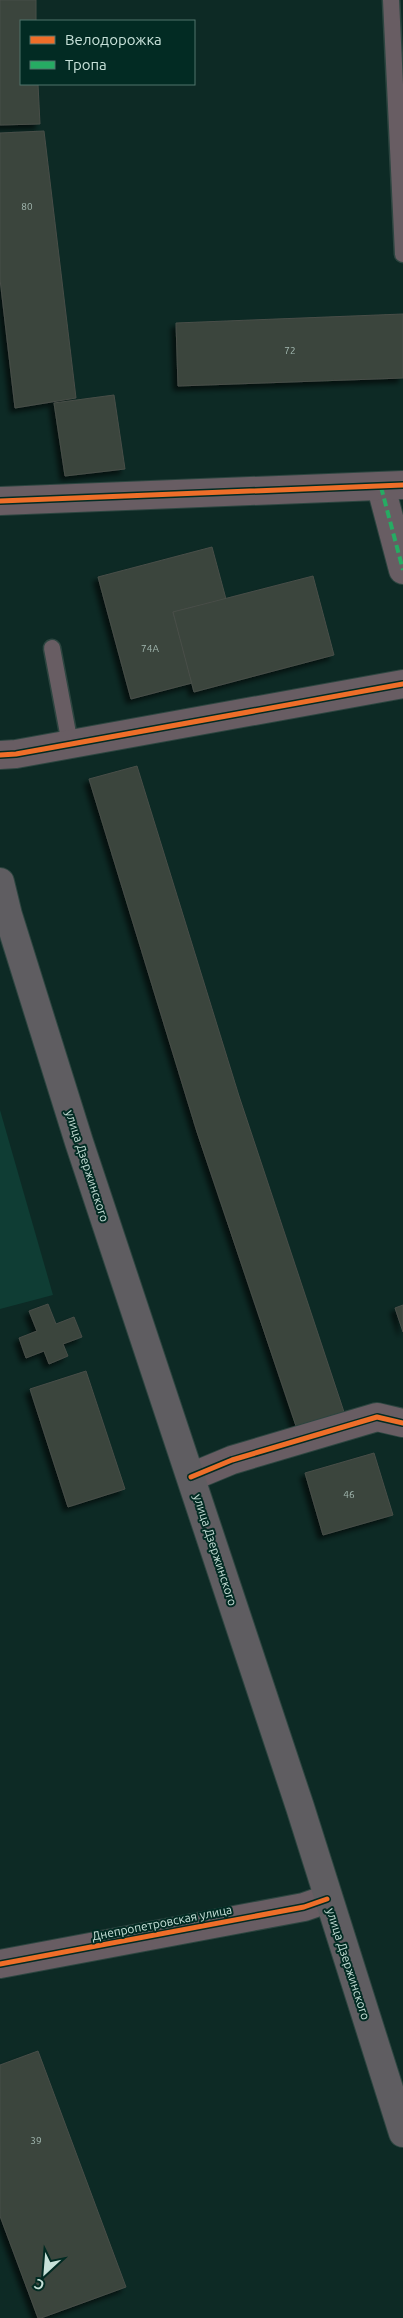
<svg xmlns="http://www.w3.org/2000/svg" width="403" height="2318" font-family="Ubuntu,sans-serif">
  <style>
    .built { fill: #0f3d34 }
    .building { fill: #3b443d; stroke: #484e48; filter: url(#shadow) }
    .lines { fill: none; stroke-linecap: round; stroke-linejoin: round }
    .lane-casing { stroke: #2d4540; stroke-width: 19 }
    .street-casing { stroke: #2d4540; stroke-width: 30 }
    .primary-casing { stroke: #2d4540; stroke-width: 30 }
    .lane { stroke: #685d63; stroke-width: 16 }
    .street { stroke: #685d63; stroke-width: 28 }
    .primary { stroke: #5f5d61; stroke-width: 28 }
    .quiet { stroke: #26ab63; stroke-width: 4; stroke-dasharray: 8 4; stroke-linecap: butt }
    .cycleway-casing { stroke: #022b23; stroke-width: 8 }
    .cycleway { stroke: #ee6e29; stroke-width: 5 }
    .labels { text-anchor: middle; stroke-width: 4; stroke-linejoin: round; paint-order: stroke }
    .number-label { font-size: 10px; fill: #a4bab2 }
    .street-label { font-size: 12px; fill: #c7e1d9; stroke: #022b23 }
  </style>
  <defs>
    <filter id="shadow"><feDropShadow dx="-4.5" dy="4.5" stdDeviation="2.5" flood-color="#0009"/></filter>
  </defs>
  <rect width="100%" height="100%" fill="#0d2a25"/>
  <!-- built -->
  <polygon class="built" points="0,1110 53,1295 0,1309"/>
  <!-- building -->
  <g class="building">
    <polygon points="0,0 36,0 36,21 21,21 21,84 38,84 40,124 0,125"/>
    <polygon points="44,131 76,398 15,408 0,279 0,133"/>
    <polygon points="403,314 403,378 178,386 176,323"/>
    <polygon points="114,395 125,469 65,476 54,403"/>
    <polygon points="212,547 226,599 173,612 192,683 131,699 98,577"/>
    <polygon points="313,576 334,655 194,692 173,612"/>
    <polygon points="137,766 239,1096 345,1415 297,1429 197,1132 89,779"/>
    <polygon points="48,1304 56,1324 74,1317 82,1337 63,1344 68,1356 49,1364 44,1351 26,1358 19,1338 37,1331 29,1311"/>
    <polygon points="403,1305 403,1332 395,1308"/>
    <polygon points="86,1371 125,1489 68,1507 30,1389"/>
    <polygon points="374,1453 393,1515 323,1535 305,1473"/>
    <polygon points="38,2051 126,2287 41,2318 38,2318 0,2216 0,2065"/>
  </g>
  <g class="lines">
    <!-- lane casing -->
    <g class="lane-casing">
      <g id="lane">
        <polyline points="391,0 403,254"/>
        <polyline points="52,648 70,744"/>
      </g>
    </g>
    <!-- street casing -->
    <g class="street-casing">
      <g id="street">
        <polyline points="381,487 403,570"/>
        <polyline points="0,501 403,485"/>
        <polyline points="0,755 16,754 403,684"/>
        <polyline points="191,1477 232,1460 377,1417 403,1423"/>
        <polyline points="0,1964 304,1907 327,1899"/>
      </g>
    </g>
    <!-- primary casing -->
    <g class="primary-casing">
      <polyline id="primary" points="0,882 8,915 79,1142 300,1807 403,2133"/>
    </g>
    <!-- lane -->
    <use href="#lane" class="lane"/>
    <!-- street -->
    <use href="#street" class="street"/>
    <!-- primary -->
    <use href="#primary" class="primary"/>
    <!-- quiet -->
    <polyline class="quiet" points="381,487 403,570"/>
    <!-- cycleway casing -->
    <g class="cycleway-casing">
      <g id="cycleway">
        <polyline points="0,501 403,485"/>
        <polyline points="0,755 16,754 403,684"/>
        <polyline points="191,1477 232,1460 377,1417 403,1423"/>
        <polyline points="0,1964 304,1907 327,1899"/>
      </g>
    </g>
    <!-- cycleway -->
    <use href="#cycleway" class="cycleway"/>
  </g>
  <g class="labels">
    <!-- number labels -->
    <g class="number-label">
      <text x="27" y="210">80</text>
      <text x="290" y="354">72</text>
      <text x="150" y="652">74А</text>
      <text x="349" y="1498">46</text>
      <text x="36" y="2144">39</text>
    </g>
    <!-- street labels -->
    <g class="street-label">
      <text transform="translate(87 1166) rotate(72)" y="4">улица Дзержинского</text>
      <text transform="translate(215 1550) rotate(72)" y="4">улица Дзержинского</text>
      <text transform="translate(162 1923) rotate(-11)" y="4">Днепропетровская улица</text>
      <text transform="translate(348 1964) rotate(72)" y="4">улица Дзержинского</text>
    </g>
  </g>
  <!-- legend -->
  <rect x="20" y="20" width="175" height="65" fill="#022b23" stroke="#51746c"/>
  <rect x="30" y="36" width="25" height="8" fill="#ee6e29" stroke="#51746c"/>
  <text x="65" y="45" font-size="15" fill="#c7e1d9">Велодорожка</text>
  <rect x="30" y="61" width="25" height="8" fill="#26ab63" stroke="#51746c"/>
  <text x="65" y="70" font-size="15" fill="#c7e1d9">Тропа</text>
  <!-- north arrow -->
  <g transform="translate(45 2273) rotate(206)" stroke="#022b23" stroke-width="4" paint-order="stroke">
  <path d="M0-4L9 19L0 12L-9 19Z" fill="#c7e1d9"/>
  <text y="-8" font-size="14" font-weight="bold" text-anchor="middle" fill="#c7e1d9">С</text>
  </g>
</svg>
